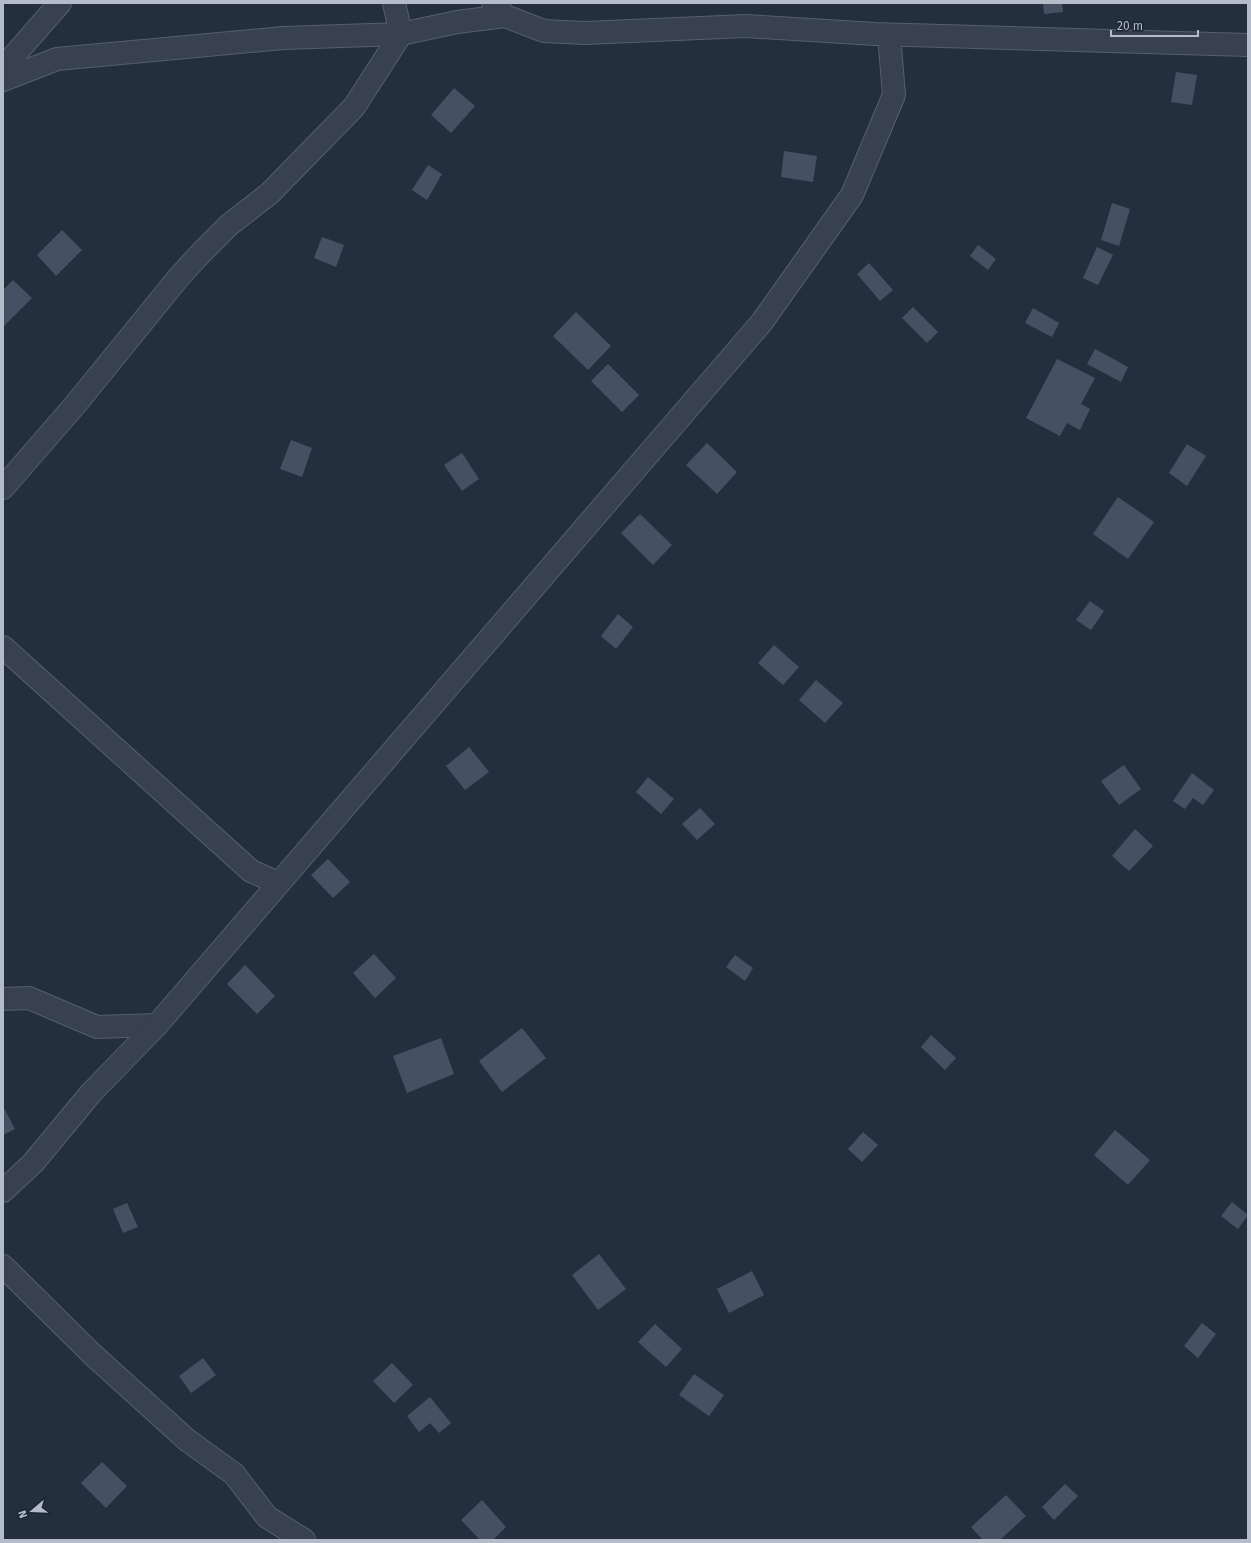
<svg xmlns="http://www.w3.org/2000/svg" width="1251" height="1543" font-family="'Fira Sans',sans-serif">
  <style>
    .building { fill: #455162 }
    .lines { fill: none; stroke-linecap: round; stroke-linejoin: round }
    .street-casing { stroke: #565f6c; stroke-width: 24 }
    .street { stroke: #38414e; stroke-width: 22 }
  </style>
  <rect width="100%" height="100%" fill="#242f3e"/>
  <!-- building -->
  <g class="building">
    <polygon points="1043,3 1062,3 1063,12 1044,14"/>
    <polygon points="1176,72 1197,75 1192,105 1171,102"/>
    <polygon points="454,88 475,106 451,133 431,115"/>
    <polygon points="784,151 817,156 813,182 781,177"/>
    <polygon points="428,165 442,174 427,200 412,190"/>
    <polygon points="1112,203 1130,209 1119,246 1101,240"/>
    <polygon points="62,230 82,250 56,276 37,255"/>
    <polygon points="322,237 344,245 336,267 314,258"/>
    <polygon points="978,245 996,259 988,270 970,256"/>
    <polygon points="1097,247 1113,255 1098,285 1083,278"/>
    <polygon points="869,263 893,290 880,301 857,274"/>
    <polygon points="13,280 32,298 3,327 3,290"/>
    <polygon points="913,307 938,332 927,343 902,318"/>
    <polygon points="1033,308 1059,323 1052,337 1025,323"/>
    <polygon points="576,312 611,346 588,370 553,336"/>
    <polygon points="1095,349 1128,367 1121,382 1087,364"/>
    <polygon points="1057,359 1095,378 1081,404 1090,409 1080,430 1067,423 1060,436 1026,418"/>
    <polygon points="608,364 639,395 622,412 591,381"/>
    <polygon points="291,440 312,448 302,477 280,469"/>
    <polygon points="707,443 737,472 717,494 686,465"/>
    <polygon points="1187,444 1206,456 1187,486 1169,473"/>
    <polygon points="462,453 479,479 462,491 444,465"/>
    <polygon points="1118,497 1154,522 1128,559 1093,534"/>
    <polygon points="640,514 672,545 653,565 621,533"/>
    <polygon points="1090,601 1104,611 1091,630 1076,620"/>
    <polygon points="618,614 633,627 616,649 601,636"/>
    <polygon points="774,645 799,667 783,685 758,663"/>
    <polygon points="816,680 843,703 825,723 799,700"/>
    <polygon points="469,747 489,772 465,790 446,766"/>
    <polygon points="1124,765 1141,789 1119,805 1101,781"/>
    <polygon points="1192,773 1214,790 1203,805 1193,798 1185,809 1173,801"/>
    <polygon points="648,777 674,799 661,814 636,792"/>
    <polygon points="700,808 715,824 697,840 682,824"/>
    <polygon points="1135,829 1153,846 1129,871 1112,856"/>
    <polygon points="328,859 350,882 333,898 311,875"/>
    <polygon points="374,954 396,978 375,998 353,973"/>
    <polygon points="735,955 753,968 745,981 726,967"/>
    <polygon points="245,965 275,996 257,1014 227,984"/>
    <polygon points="522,1028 546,1058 502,1092 479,1061"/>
    <polygon points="931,1035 956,1058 945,1070 921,1047"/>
    <polygon points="441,1038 454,1074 407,1093 393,1056"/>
    <polygon points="3,1106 15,1129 3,1135"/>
    <polygon points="1115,1130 1150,1160 1128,1185 1094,1155"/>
    <polygon points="863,1132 878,1145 862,1162 848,1149"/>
    <polygon points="1232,1202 1248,1215 1238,1229 1221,1216"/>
    <polygon points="127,1203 138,1227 123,1233 113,1209"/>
    <polygon points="599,1254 626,1289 598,1310 572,1275"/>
    <polygon points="752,1271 764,1295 729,1313 717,1289"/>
    <polygon points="1202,1323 1216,1334 1198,1358 1184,1346"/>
    <polygon points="655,1324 682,1349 666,1367 638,1342"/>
    <polygon points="203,1358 216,1375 191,1393 179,1376"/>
    <polygon points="392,1363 413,1385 394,1403 373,1381"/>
    <polygon points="694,1374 724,1395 709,1416 679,1395"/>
    <polygon points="430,1397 451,1423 439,1433 430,1423 419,1432 407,1416"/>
    <polygon points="102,1462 127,1486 106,1508 81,1483"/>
    <polygon points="1065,1484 1078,1496 1054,1520 1042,1507"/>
    <polygon points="1006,1495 1026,1516 1000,1540 983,1540 971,1527"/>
    <polygon points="482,1500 506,1527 493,1540 480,1540 461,1520"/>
  </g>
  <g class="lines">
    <!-- street casing -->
    <g class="street-casing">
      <g id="street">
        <polyline points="493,3 505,16 544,31 585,33 746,26 875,34 1248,45"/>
        <polyline points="3,68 60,3"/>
        <polyline points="3,80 57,59 283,38 401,34 457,22 505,16"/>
        <polyline points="3,488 75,405 179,277 201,253 229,225 270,193 354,107 401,34 394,3"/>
        <polyline points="3,647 251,871 278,883"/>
        <polyline points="3,999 29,998 97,1027 157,1025"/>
        <polyline points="3,1191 33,1163 91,1093 157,1025 762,322 852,195 894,95 889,35"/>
        <polyline points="3,1266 92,1354 187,1440 234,1474 267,1517 304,1540"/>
      </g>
    </g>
    <!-- street -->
    <use href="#street" class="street"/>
  </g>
  <!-- border -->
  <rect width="1251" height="1543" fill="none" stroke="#b4bcc9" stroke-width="8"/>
  <!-- north arrow -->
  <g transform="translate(32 1511) rotate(251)" stroke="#1d2633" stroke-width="3" paint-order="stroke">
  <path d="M0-3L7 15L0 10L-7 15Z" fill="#b4bcc9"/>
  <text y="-6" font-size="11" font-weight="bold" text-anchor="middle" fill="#b4bcc9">N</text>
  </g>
  <!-- scale -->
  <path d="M1111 30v6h87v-6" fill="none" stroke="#b4bcc9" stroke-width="2"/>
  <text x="1117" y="30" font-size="12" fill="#b4bcc9" stroke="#1d2633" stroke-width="3" paint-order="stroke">20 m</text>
</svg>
